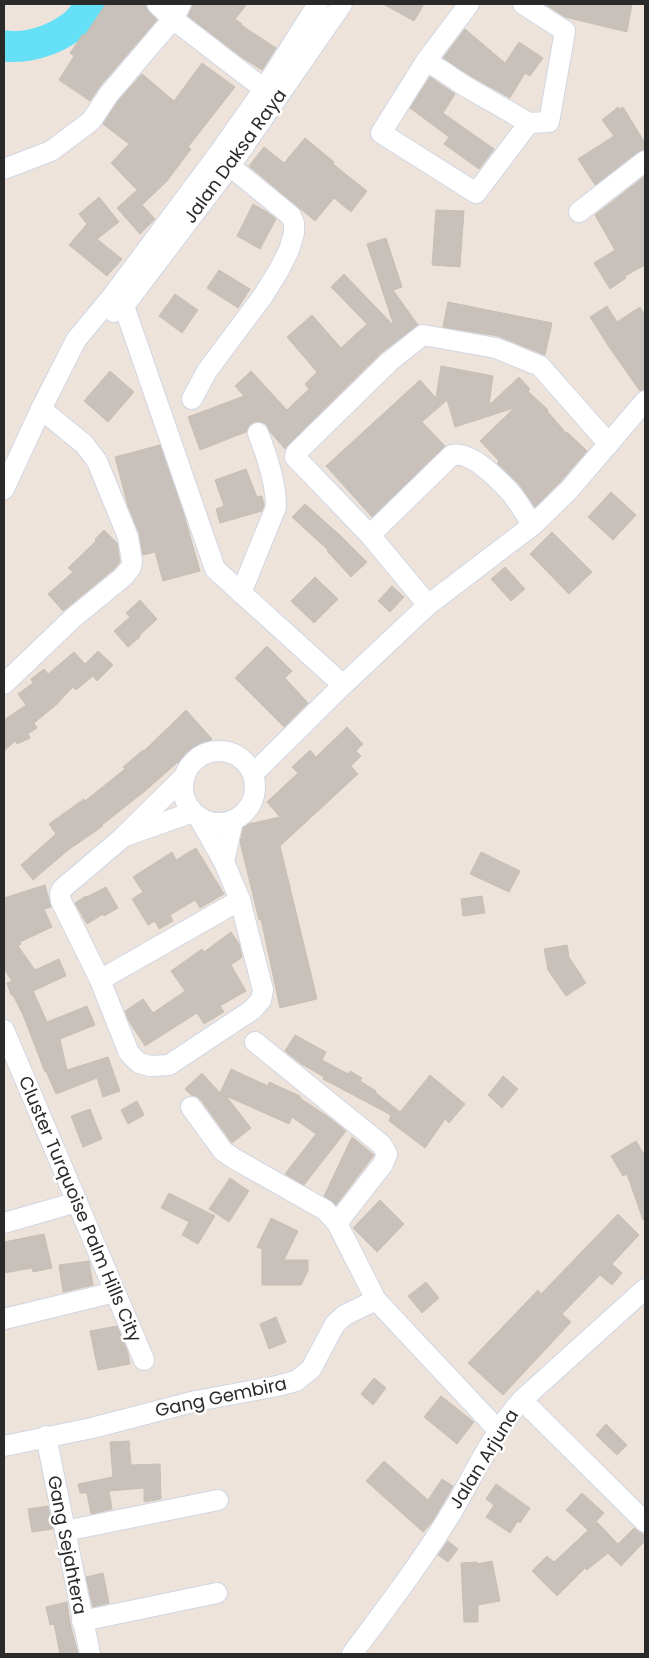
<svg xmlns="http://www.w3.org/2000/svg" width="649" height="1658" font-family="Poppins,sans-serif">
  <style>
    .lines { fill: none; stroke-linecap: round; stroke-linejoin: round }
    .river { stroke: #66e0f7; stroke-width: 31 }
    .building { fill: #c8c0ba; stroke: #c8bfb4 }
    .minor-casing { stroke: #d0d6e4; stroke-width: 22 }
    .minor { stroke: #fff; stroke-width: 20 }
    .labels { text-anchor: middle; stroke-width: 5; stroke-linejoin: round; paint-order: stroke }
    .street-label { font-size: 18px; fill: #2a2a2a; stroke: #fff }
  </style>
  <rect width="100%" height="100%" fill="#ede3da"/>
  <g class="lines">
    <!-- river -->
    <path class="river" d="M4,46c24,3 51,-6 70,-21 7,-6 12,-14 18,-21"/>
  </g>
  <!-- building -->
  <g class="building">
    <polygon points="106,4 145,4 149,12 157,20 100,86 90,101 59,80 74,56 70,53 83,34 85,35"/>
    <polygon points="193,4 247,4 235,19 242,24 241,25 276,48 262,70 243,58 188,16"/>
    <polygon points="383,4 424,4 414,21"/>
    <polygon points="545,4 632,4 627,32 565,17"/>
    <polygon points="465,29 505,63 519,42 543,58 530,76 525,73 510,98 469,75 443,58"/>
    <polygon points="202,63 235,87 188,147 191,149 167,181 142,205 155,219 140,234 117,208 137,190 111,163 129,144 103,124 118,101 142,74 174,101"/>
    <polygon points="430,77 455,94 443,113 494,149 479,169 444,144 449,137 410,108"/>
    <polygon points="618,107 620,109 623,107 645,143 645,149 638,152 595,185 578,159 614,136 602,120"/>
    <polygon points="305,138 334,162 333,164 367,191 351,212 334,198 315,221 249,166 264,147 284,163"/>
    <polygon points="645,176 645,265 625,276 626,278 610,289 594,263 615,250 595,215"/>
    <polygon points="99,197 119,222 97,239 122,259 107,276 69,245 87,224 79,214"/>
    <polygon points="253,204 267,212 276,219 260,249 237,236"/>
    <polygon points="436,210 464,211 460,267 432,265"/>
    <polygon points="386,238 402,287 393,290 418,325 382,352 288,445 285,449 271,433 266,424 259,421 254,422 249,425 246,432 200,450 188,417 244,396 235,386 251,371 287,410 309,389 305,384 317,372 287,337 312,315 341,348 367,324 331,287 344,274 394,326 367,244"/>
    <polygon points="219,270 250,289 238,308 207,288"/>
    <polygon points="175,294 198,310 182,333 159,316"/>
    <polygon points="448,302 552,323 545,355 498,336 443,327"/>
    <polygon points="607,306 617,322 640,307 645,315 645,389 640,391 609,347 590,317"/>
    <polygon points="441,366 493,376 489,405 519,377 530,389 528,391 548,410 547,411 566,433 567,432 587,451 560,482 535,507 519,484 497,463 499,461 480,441 514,408 455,427 447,400 422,422 445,446 372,517 326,466 420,380 436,398"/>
    <polygon points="110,371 134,392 108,422 84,401"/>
    <polygon points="160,445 184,515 200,571 163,581 155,552 143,555 139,533 128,506 115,457"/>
    <polygon points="246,469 257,497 262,496 264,505 262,511 220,523 216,509 224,506 215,480"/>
    <polygon points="611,492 636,515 613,540 588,517"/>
    <polygon points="305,504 342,537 367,562 351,577 327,551 328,550 292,517"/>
    <polygon points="104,530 117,543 120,562 114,569 63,611 48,594 73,572 68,568 96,541 95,539"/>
    <polygon points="552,532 592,572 569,594 530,554"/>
    <polygon points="505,567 525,589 511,601 491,579"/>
    <polygon points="315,577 338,599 314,623 291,601"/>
    <polygon points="392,586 404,597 390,612 378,601"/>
    <polygon points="140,600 157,619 139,636 140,637 128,647 114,631 130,617 126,613"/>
    <polygon points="267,646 292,671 285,678 308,703 284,727 235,678"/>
    <polygon points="98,651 113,665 97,681 93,676 76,690 73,687 56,705 34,723 37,728 28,734 30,738 17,744 15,741 4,751 4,720 26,705 18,694 33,683 31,679 44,669 48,674 74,652 85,664"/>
    <polygon points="186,710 212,739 184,764 181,765 178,762 145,791 102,825 103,826 68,850 33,880 21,865 56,834 49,824 84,799 85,801 125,769 123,767 143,750 144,751"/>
    <polygon points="347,727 363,744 356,751 361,756 351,766 358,774 280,846 317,999 280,1008 261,919 259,920 240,842 244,825 280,817 267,802 298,773 292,767 310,750 316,757"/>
    <polygon points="196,848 224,894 200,908 195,900 170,915 173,921 159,929 155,921 148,925 132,899 143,892 133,877 172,852 176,860"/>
    <polygon points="481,852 520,871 509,892 470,874"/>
    <polygon points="45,885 51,907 44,909 52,927 20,942 21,944 18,946 35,970 59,959 66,976 33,991 47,1022 87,1006 95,1025 60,1039 67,1070 108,1057 120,1091 103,1097 97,1078 56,1094 46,1071 45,1072 23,1015 13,995 11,995 7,983 12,981 4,969 4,898"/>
    <polygon points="106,887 118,908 104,916 103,914 87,924 75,903 86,896 87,897"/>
    <polygon points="482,896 485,913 463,916 461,899"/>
    <polygon points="231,932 239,944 242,957 231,965 246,991 220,1006 224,1012 204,1024 197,1013 145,1046 129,1021 125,1011 143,999 153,1013 185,991 171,971 202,949 204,952"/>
    <polygon points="567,945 569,957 586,983 566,996 548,970 544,949"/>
    <polygon points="295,1035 326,1052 322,1060 348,1074 350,1071 362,1078 360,1081 376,1091 376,1093 400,1112 430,1075 465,1104 449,1123 445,1119 425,1148 389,1121 391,1115 323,1079 324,1077 300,1063 285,1051"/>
    <polygon points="231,1069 268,1086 269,1082 300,1096 300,1098 327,1116 346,1131 304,1185 285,1174 316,1134 292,1117 289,1124 226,1096 251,1128 232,1143 201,1100 196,1096 191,1095 185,1089 202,1073 220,1093"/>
    <polygon points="503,1076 518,1089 502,1108 488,1095"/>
    <polygon points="137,1101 144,1115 128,1124 121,1110"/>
    <polygon points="90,1109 102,1139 83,1147 71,1116"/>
    <polygon points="352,1137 374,1155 336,1205 324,1196"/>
    <polygon points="636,1141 645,1156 645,1219 643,1220 627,1174 623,1176 611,1156"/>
    <polygon points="230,1178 249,1191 229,1222 209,1209"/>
    <polygon points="169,1193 215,1216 198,1244 182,1235 189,1222 161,1208"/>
    <polygon points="380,1200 404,1224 377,1252 353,1228"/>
    <polygon points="618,1214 639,1235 612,1264 622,1273 612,1285 600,1275 562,1314 571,1322 503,1395 468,1363 538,1290 541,1294"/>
    <polygon points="271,1218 298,1231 284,1260 308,1260 308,1271 301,1285 262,1285 262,1249 257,1247"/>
    <polygon points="44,1234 52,1268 33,1272 32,1268 4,1273 4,1242"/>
    <polygon points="89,1261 93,1285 63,1292 59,1265"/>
    <polygon points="426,1282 439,1298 422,1313 408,1296"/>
    <polygon points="276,1317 286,1342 269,1349 260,1324"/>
    <polygon points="117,1326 128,1353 130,1364 98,1370 90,1331"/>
    <polygon points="374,1378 386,1388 373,1405 361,1394"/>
    <polygon points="441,1396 474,1422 457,1444 424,1417"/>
    <polygon points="606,1424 627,1445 617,1455 596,1435"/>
    <polygon points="129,1441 131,1465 160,1464 161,1499 144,1502 144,1488 109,1491 112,1509 91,1514 87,1493 80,1493 78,1484 113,1477 110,1442"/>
    <polygon points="384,1461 428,1500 442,1479 453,1486 432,1522 423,1532 366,1481"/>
    <polygon points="496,1484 530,1508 520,1523 518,1521 510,1533 486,1517 494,1505 486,1499"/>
    <polygon points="582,1493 604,1513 588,1530 566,1510"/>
    <polygon points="48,1506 53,1529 32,1532 28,1509"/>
    <polygon points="597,1522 618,1544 634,1528 645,1536 645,1541 621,1566 608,1553 587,1570 585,1568 557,1596 532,1571 547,1556 554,1562"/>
    <polygon points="448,1541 458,1549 448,1562 438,1555"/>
    <polygon points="492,1561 500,1601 478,1605 478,1622 464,1622 461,1563 477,1562 477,1564"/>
    <polygon points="103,1573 109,1603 93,1607 86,1577"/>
    <polygon points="67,1602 70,1623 78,1654 60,1654 54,1624 50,1625 46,1607"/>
  </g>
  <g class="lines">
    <!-- minor casing -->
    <g class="minor-casing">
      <g id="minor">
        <polyline points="157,4 173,19 264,89"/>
        <polyline points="469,4 426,61 441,70 463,85 529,123 549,122 565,31 523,4"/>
        <polyline points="426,61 381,133 476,193 529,123"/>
        <polyline points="4,169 51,151 91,121 109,94 173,19 181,4"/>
        <polyline points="579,212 645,161"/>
        <polyline points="114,294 124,306 215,569 343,685 428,605 533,525 569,490 645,401"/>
        <polyline points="114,312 124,306 230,166 342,4"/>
        <polyline points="192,399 207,371 263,296 279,270 289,250 294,233 294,223 291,216 230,166"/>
        <polyline points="4,489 41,409 76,340 114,294 219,153 264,89 318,4"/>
        <path d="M370,535l82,-80c19,-4 46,24 58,37 9,10 15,23 23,33"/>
        <path d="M241,593l35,-86c0,-25 -9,-51 -18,-74"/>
        <polyline points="428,605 370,535 295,457 296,453 390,361 423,335 496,348 540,366 609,444"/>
        <polyline points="4,684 73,618 123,577 131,567 132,561 128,537 97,461 84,444 41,409"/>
        <circle cx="219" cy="787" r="36"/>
        <polyline points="253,774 343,685"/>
        <polyline points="185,776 122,838 62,889 60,894 61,901 100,980 129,1053 139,1063 150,1066 169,1065 252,1010 261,1000 263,990 240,900 224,862 198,816"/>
        <polyline points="128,835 193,812"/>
        <polyline points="224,862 233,820"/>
        <polyline points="100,980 240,900"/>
        <polyline points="4,1030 144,1360"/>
        <polyline points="255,1042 382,1145 387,1154 383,1164 337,1223"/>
        <polyline points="191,1107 223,1151 233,1158 325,1210 337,1223 376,1300"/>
        <polyline points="4,1223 77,1202"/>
        <polyline points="4,1319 115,1292"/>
        <polyline points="522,1400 645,1522"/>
        <polyline points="46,1436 90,1654"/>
        <polyline points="4,1446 92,1428 196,1401 277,1386 296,1381 311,1369 335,1324 345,1315 376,1300 498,1430"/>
        <polyline points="65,1531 218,1500"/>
        <polyline points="82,1621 217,1593"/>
        <path d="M352,1654c35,-47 71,-94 101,-144 22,-37 40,-78 69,-110l123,-111"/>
      </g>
    </g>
    <!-- minor -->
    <use href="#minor" class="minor"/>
  </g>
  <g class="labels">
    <!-- street labels -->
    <g class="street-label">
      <text transform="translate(235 156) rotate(-54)" y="6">Jalan Daksa Raya</text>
      <text transform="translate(80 1209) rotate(67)" y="6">Cluster Turquoise Palm Hills City</text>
      <text transform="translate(221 1397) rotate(-12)" y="6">Gang Gembira</text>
      <text transform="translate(484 1459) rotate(-58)" y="6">Jalan Arjuna</text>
      <text transform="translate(67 1545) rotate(79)" y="6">Gang Sejahtera</text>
    </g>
  </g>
  <!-- border -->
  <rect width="649" height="1658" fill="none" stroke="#2a2a2a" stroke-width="10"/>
</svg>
